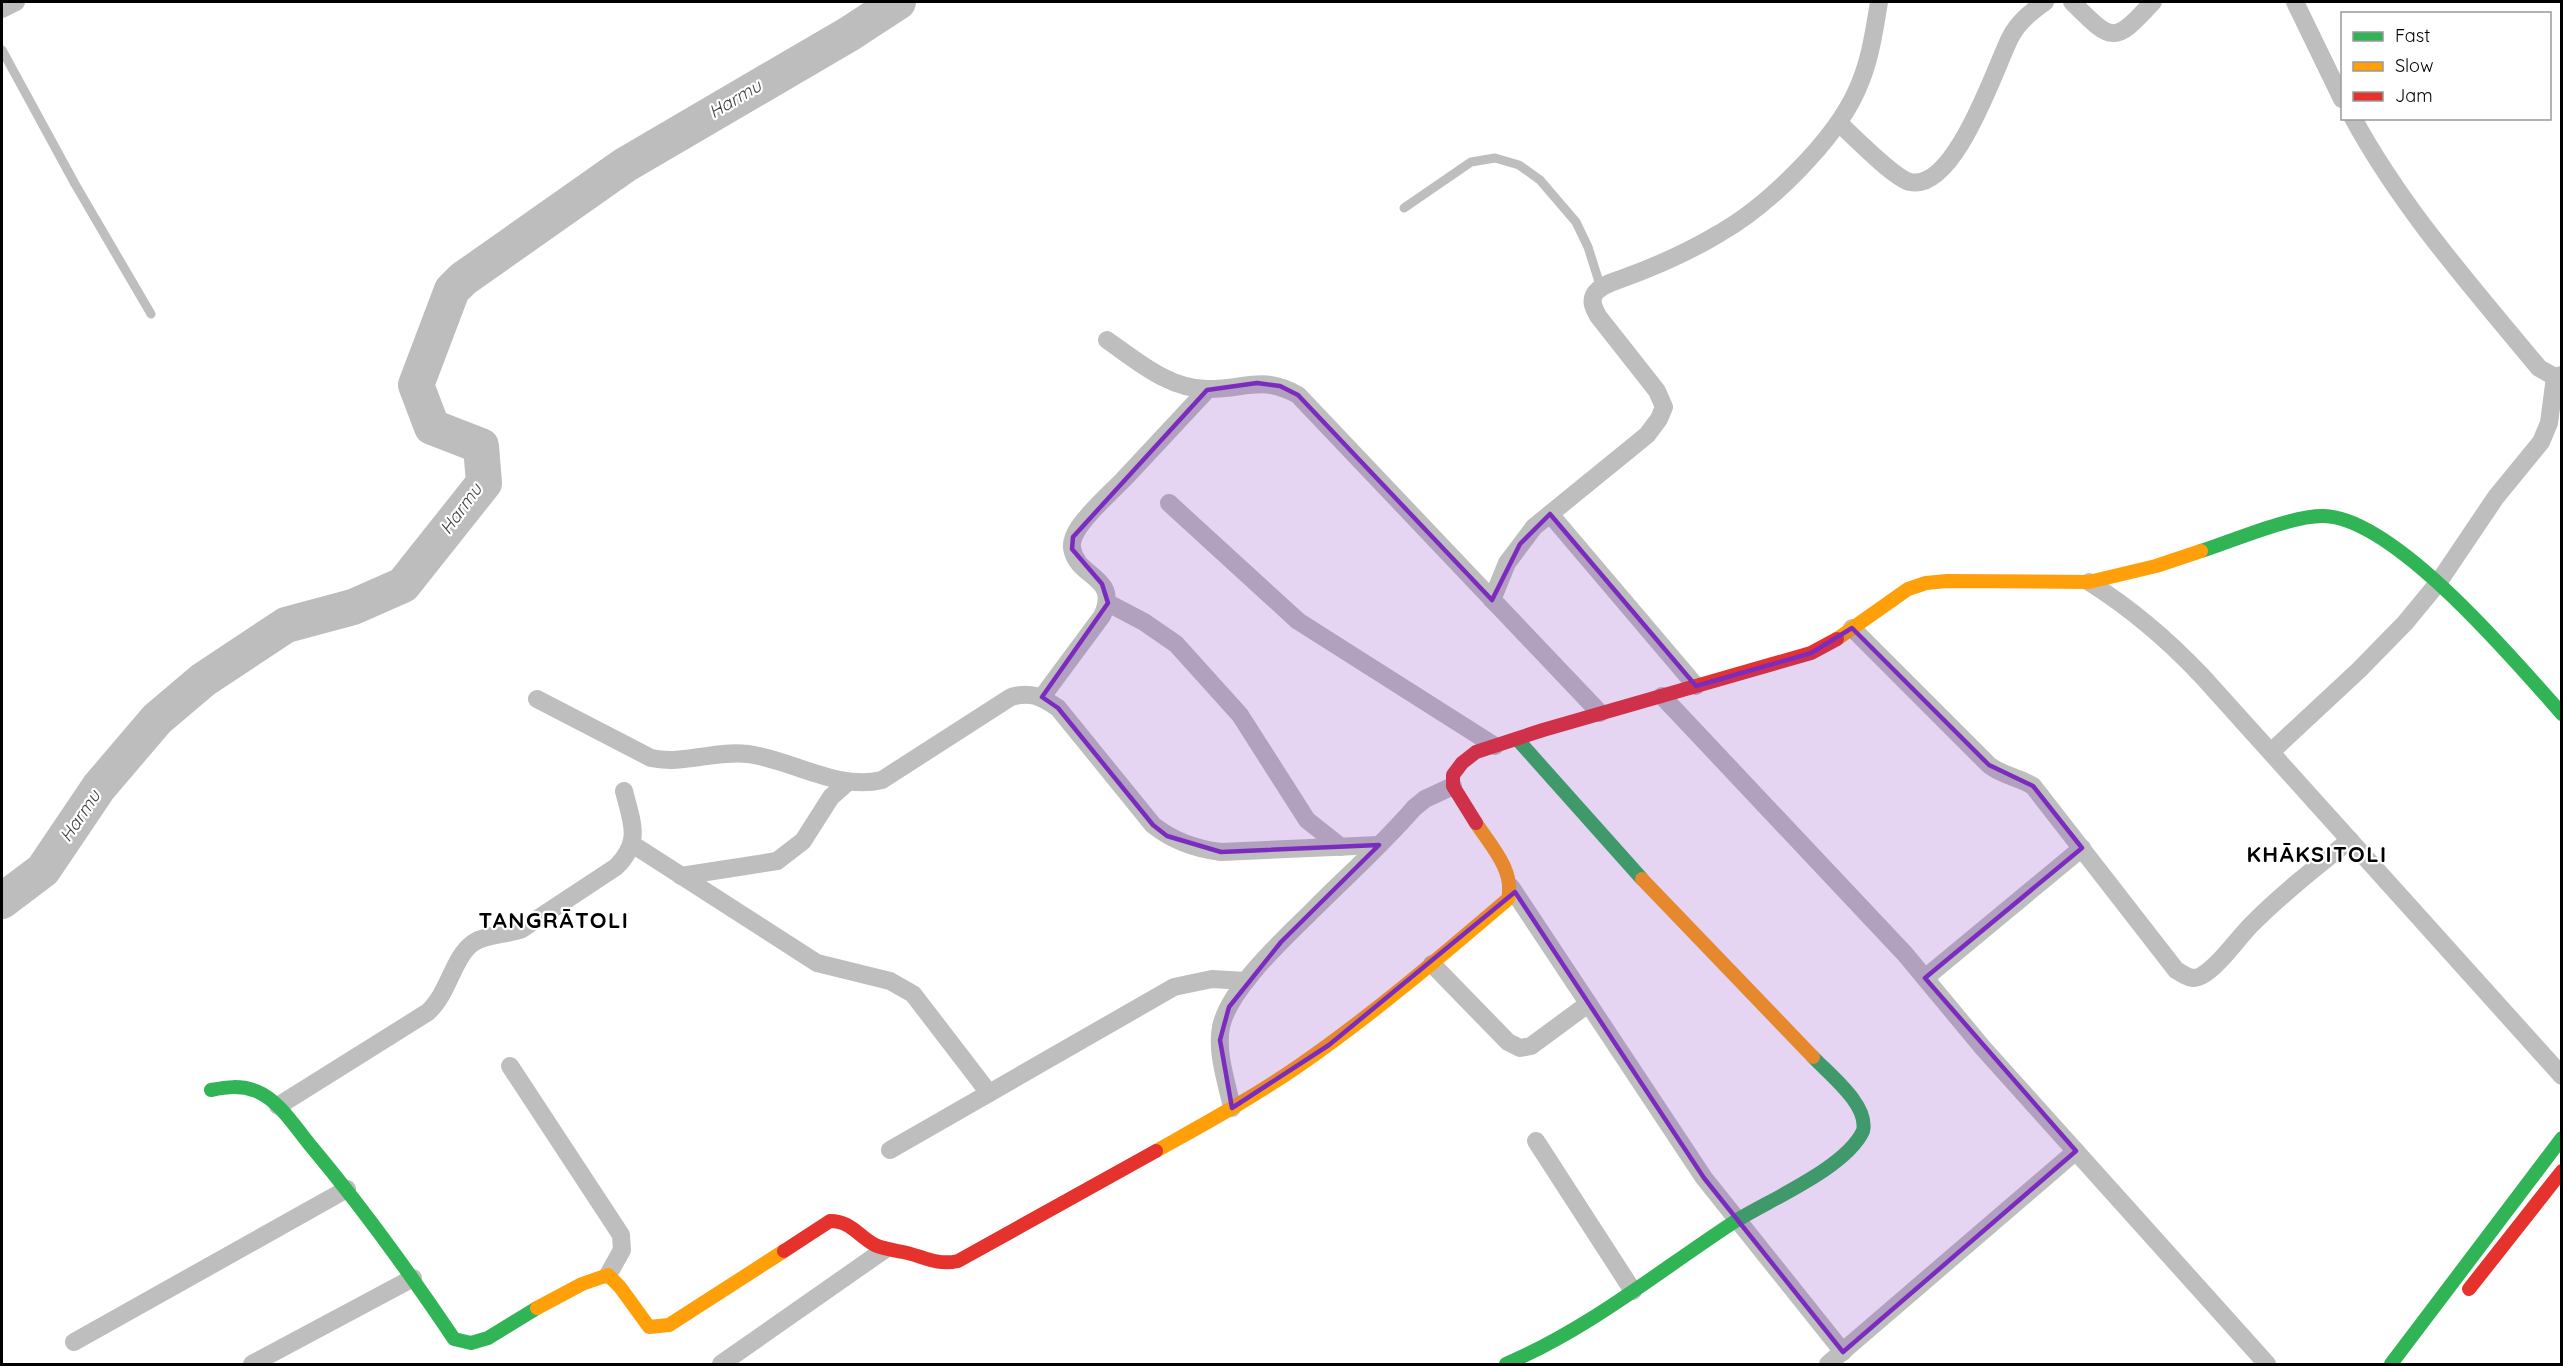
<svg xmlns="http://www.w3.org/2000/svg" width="2563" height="1366" font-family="Quicksand,sans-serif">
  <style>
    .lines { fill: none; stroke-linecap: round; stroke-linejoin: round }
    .river { stroke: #bdbdbd; stroke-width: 36 }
    .lane { stroke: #bebebe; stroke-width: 9 }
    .street { stroke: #bebebe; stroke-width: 18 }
    .fast { stroke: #30b455; stroke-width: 14 }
    .slow { stroke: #ff9f0a; stroke-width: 14 }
    .jam { stroke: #e5322d; stroke-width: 14 }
    .marked { fill: #7b2cbf; fill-opacity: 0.2; stroke: #7b2cbf; stroke-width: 4.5; stroke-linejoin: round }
    .labels { text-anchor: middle; stroke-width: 4.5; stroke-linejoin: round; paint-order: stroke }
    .water-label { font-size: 18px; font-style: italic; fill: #424242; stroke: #fff }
    .district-label { font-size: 22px; font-weight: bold; letter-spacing: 1.5px; fill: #000; stroke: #fff }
  </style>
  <rect width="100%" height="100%" fill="#fff"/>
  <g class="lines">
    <!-- river -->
    <polyline class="river" points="2,901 43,870 99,787 157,719 203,680 286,625 353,607 403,585 484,483 481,446 432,427 416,385 452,290 463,279 625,165 849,34 898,2"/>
    <!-- lane -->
    <g class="lane">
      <polyline points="2,50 75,184 151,314"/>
      <polyline points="1404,208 1471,162 1495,158 1519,165 1540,180 1576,222 1588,247 1601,288"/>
    </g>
    <!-- street -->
    <g class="street">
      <path d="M2072,2c41,41 42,42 81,0"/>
      <polyline points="2295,2 2342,99"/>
      <polyline points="2,9 16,2"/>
      <path d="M2353,118c50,92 120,170 186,250l16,9 7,-2"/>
      <path d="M1839,123c14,13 55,55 71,59 45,10 85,-114 100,-144 8,-16 21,-26 35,-36"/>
      <path d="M1107,340c30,21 63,50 102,49 37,0 53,-14 89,6l302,318"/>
      <polyline points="1169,503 1298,621 1495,746"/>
      <polyline points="1550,514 1696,686"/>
      <path d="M2089,582c43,27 78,57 113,94l360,400"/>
      <path d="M1492,600l15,-37 27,-36 113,-92 12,-16 5,-12 -7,-16 -59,-75c-3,-6 -8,-13 -4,-21 5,-9 18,-13 27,-16 36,-13 66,-26 99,-46 48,-27 115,-93 137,-143 13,-28 17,-58 22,-88"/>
      <polyline points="1108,603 1144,622 1176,644 1240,715 1307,820 1341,847"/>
      <path d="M1852,628l137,137c14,11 29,12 44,21l143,184c8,5 16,11 25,6 18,-10 36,-37 51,-52 31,-31 64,-57 98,-84"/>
      <polyline points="1662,696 1905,954 1983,1048 2267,1364"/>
      <path d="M1042,697l60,-81c19,-40 -25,-37 -30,-68 -1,-8 3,-15 7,-21 12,-17 29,-32 44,-47 28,-30 56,-60 84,-90"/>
      <path d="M537,699l114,59c32,7 64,-8 97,-4 45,6 89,37 134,26l129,-83c20,-6 31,0 47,11l95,117c20,16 43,24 68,27l158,-7"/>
      <polyline points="2271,752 2359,670 2405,623 2438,583 2496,497 2541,442 2549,423 2555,377"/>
      <polyline points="632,844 817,963 890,981 913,994 989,1093"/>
      <polyline points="681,876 777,861 803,841 831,797 848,782"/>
      <polyline points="1511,887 1704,1178 1843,1352"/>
      <polyline points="1432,964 1508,1042 1520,1048 1531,1046 1588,1004"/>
      <polyline points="1925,978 2082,848"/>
      <polyline points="510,1066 621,1235 622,1250 608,1275"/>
      <path d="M278,1106l150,-94c21,-19 25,-55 45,-69 14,-9 33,-8 49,-14l94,-62c26,-26 16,-44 8,-76"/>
      <path d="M1232,1108c-5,-25 -16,-55 -11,-81 8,-39 65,-90 93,-118 33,-33 69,-65 100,-101l11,-9 28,-13"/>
      <polyline points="1536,1141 1633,1291"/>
      <polyline points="890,1150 1174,987 1212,979 1246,981"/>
      <polyline points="74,1342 347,1189"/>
      <polyline points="252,1364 413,1278"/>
      <polyline points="721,1364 884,1250"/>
      <polyline points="1828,1364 2076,1151"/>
    </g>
    <!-- fast -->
    <g class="fast">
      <path d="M2201,551c31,-10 92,-36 123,-35 71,2 192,146 238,198"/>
      <polyline points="1517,739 1642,879"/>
      <path d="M211,1090c16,-3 29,-5 45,1 23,9 39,36 54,54 52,62 99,127 144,194l17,4 17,-5 49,-30"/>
      <path d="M1506,1364c84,-36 153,-93 228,-142 35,-22 112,-54 129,-91 6,-26 -33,-56 -50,-74"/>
      <polyline points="2391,1364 2562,1138"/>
    </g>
    <!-- slow -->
    <g class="slow">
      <polyline points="1837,639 1908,589 1926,583 1947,581 2089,582 2156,566 2201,551"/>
      <polyline points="1642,879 1813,1057"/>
      <path d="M1156,1151c48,-27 96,-53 141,-84 74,-51 143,-110 211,-168 7,-28 -17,-53 -32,-76"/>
      <polyline points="537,1308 582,1284 608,1275 620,1287 649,1327 669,1325 784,1251"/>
    </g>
    <!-- jam -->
    <g class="jam">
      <polyline points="1476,823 1453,786 1453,775 1462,763 1476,752 1543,730 1811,653 1837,639"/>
      <path d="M784,1251l46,-30c21,0 28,15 45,24 9,4 18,5 28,7 20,4 33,14 55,9l198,-110"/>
      <polyline points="2469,1289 2562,1171"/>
    </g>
  </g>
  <!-- marked area -->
  <path class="marked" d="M1257,383l23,3 18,9 194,205 28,-56 30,-30 146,172 115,-33 41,-25 137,137 44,21 49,62 -157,130 151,173 -233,201 -139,-174 -189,-286 -186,153 -97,63 -12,-68 9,-33 52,-65 98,-97 -158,7 -54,-16 -14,-11 -95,-117 -16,-11 66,-94 -6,-19 -30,-35 1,-12 134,-147z"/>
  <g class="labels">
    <!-- water labels -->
    <g class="water-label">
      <text transform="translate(735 99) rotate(-31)" y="6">Harmu</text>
      <text transform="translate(461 509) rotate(-54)" y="6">Harmu</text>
      <text transform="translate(80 816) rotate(-56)" y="6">Harmu</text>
    </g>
    <!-- district labels -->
    <g class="district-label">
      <text x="2317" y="862">KHĀKSITOLI</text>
      <text x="554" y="928">TANGRĀTOLI</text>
    </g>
  </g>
  <!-- border -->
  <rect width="2563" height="1366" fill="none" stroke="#000000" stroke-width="6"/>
  <!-- legend -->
  <rect x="2341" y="12" width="210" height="108" fill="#ffffff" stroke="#999999" stroke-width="1.5"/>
  <rect x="2353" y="32" width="30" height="9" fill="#30b455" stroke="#999999" stroke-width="1.5"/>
  <text x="2395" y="42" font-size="18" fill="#000000">Fast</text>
  <rect x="2353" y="62" width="30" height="9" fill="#ff9f0a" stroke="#999999" stroke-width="1.5"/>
  <text x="2395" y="72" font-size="18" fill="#000000">Slow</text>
  <rect x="2353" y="92" width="30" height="9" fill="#e5322d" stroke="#999999" stroke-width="1.5"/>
  <text x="2395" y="102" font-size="18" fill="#000000">Jam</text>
</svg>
